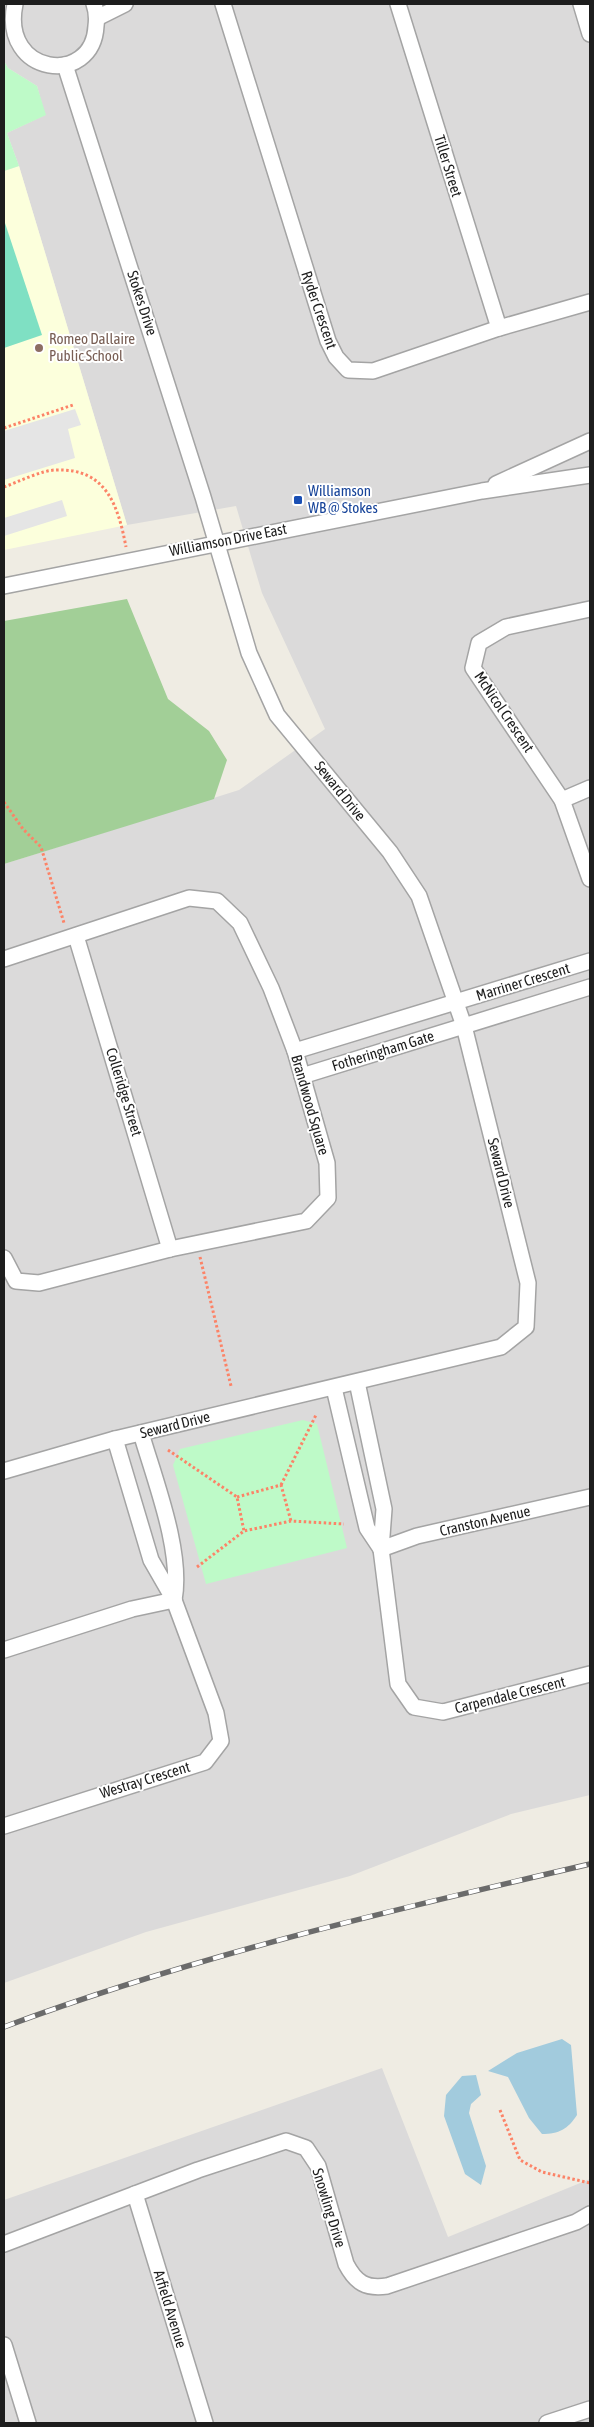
<svg xmlns="http://www.w3.org/2000/svg" width="594" height="2427" font-family="'Asap Condensed',sans-serif">
  <style>
    .residential { fill: #dbdada }
    .education { fill: #fcffdc }
    .forest { fill: #a2cf97 }
    .park { fill: #befac8 }
    .pitch { fill: #7fe0c3 }
    .parking { fill: #e5e5e5 }
    .water { fill: #a2cbdd }
    .lines { fill: none; stroke-linecap: round; stroke-linejoin: round }
    .street-casing { stroke: #a4a4a4; stroke-width: 18 }
    .path { stroke: #fc8367; stroke-width: 3; stroke-dasharray: 2.5 2.5; stroke-linecap: butt }
    .street { stroke: #fff; stroke-width: 15 }
    .rail-casing { stroke: #6b6b6b; stroke-width: 5.5 }
    .rail { stroke: #fff; stroke-width: 4; stroke-dasharray: 11; stroke-linecap: butt }
    .education-dot { fill: #8d6e63; stroke: #fff; stroke-width: 2 }
    .transit-dot { fill: #1a4fb4; stroke: #fff; stroke-width: 2 }
    .labels { text-anchor: middle; stroke-width: 4; stroke-linejoin: round; paint-order: stroke }
    .street-label { font-size: 15px; fill: #1d1d1d; stroke: #fff }
    .education-label { font-size: 15px; fill: #785e54; stroke: #fff; text-anchor: start }
    .transit-label { font-size: 15px; fill: #164399; stroke: #fff; text-anchor: start }
  </style>
  <rect width="100%" height="100%" fill="#efece3"/>
  <!-- residential -->
  <g class="residential">
    <polygon points="4,4 590,4 590,1795 511,1814 350,1876 146,1932 4,1983 4,864 239,790 325,729 262,593 236,506 127,525 19,166 7,133 45,115 37,86 8,68 4,61"/>
    <polygon points="382,2068 448,2237 590,2179 590,2423 4,2423 4,2200"/>
  </g>
  <!-- education -->
  <polygon class="education" points="19,166 127,525 4,550 4,171"/>
  <!-- forest -->
  <polygon class="forest" points="127,599 168,699 209,731 227,760 214,799 4,864 4,621"/>
  <!-- park -->
  <g class="park">
    <polygon points="4,61 8,68 37,86 46,115 7,133 19,166 4,171"/>
    <polygon points="303,1420 317,1424 347,1548 206,1584 173,1465 180,1449"/>
  </g>
  <!-- pitch -->
  <polygon class="pitch" points="4,220 42,335 4,348"/>
  <!-- parking -->
  <g class="parking">
    <polygon points="75,409 81,425 68,429 75,458 4,480 4,431"/>
    <polygon points="62,500 67,516 4,536 4,518"/>
  </g>
  <!-- water -->
  <g class="water">
    <path d="M562,2039l9,6 6,70c-9,14 -18,19 -35,19l-13,-16 -21,-41 -20,-6 29,-18z"/>
    <polygon points="476,2075 481,2095 471,2104 469,2113 486,2166 481,2185 465,2174 444,2116 446,2095 462,2076"/>
  </g>
  <g class="lines">
    <!-- street casing -->
    <g class="street-casing">
      <g id="street">
        <path d="M15,4c-15,72 78,83 81,22 1,-8 1,-14 -2,-22"/>
        <polyline points="223,4 328,341 336,357 348,370 373,371 499,328 590,302"/>
        <polyline points="398,4 499,328"/>
        <polyline points="581,4 590,34"/>
        <polyline points="97,18 125,4"/>
        <polyline points="496,484 590,441"/>
        <polyline points="4,586 482,491 590,475"/>
        <polyline points="590,609 506,627 479,643 473,668 562,800 590,879"/>
        <polyline points="562,800 590,788"/>
        <polyline points="76,936 170,1249"/>
        <polyline points="4,959 189,898 217,901 240,923 271,988 295,1051 327,1163 328,1198 306,1221 170,1249 39,1283 16,1281 4,1258"/>
        <polyline points="295,1051 590,961"/>
        <polyline points="302,1076 590,987"/>
        <polyline points="357,1382 384,1509 381,1549 398,1684 414,1707 443,1712 590,1674"/>
        <polyline points="334,1388 367,1528 381,1549"/>
        <path d="M141,1433c14,48 42,119 33,167"/>
        <polyline points="4,1471 115,1439 501,1347 526,1327 528,1283 464,1026 419,896 390,852 277,715 249,653 203,497 65,65"/>
        <polyline points="381,1549 417,1536 590,1497"/>
        <polyline points="4,1650 132,1609 174,1600"/>
        <polyline points="4,1826 205,1762 221,1741 216,1713 174,1600 151,1560 115,1439"/>
        <polyline points="135,2194 205,2423"/>
        <path d="M4,2244l194,-74 88,-29 20,7 12,18 28,98c10,19 20,25 41,22l189,-64 14,-8"/>
        <polyline points="4,2345 28,2423"/>
        <polyline points="547,2423 590,2409"/>
      </g>
    </g>
    <!-- path -->
    <g class="path">
      <polyline points="4,428 73,405"/>
      <path d="M4,487c14,-5 38,-17 52,-17 50,-2 62,35 70,77"/>
      <polyline points="4,802 23,829 41,847 64,923"/>
      <polyline points="200,1257 231,1386"/>
      <polyline points="168,1450 237,1497 244,1531"/>
      <polyline points="281,1485 316,1415"/>
      <polyline points="237,1497 281,1485 291,1521"/>
      <polyline points="197,1567 244,1531 291,1521 344,1524"/>
      <polyline points="500,2110 520,2160 542,2172 590,2183"/>
    </g>
    <!-- street -->
    <use href="#street" class="street"/>
    <!-- rail casing -->
    <g class="rail-casing">
      <path id="rail" d="M4,2027c190,-71 388,-117 586,-163"/>
    </g>
    <!-- rail -->
    <use href="#rail" class="rail"/>
  </g>
  <!-- markers -->
  <circle class="education-dot" cx="39" cy="348" r="5"/>
  <rect class="transit-dot" x="293" y="495" width="10" height="10" rx="2.5"/>
  <g class="labels">
    <!-- street labels -->
    <g class="street-label">
      <text transform="translate(448 166) rotate(73)" y="5">Tiller Street</text>
      <text transform="translate(142 303) rotate(72)" y="5">Stokes Drive</text>
      <text transform="translate(319 310) rotate(71)" y="5">Ryder Crescent</text>
      <text transform="translate(228 540) rotate(-11)" y="5">Williamson Drive East</text>
      <text transform="translate(504 712) rotate(56)" y="5">McNicol Crescent</text>
      <text transform="translate(340 791) rotate(51)" y="5">Seward Drive</text>
      <text transform="translate(523 982) rotate(-17)" y="5">Marriner Crescent</text>
      <text transform="translate(383 1051) rotate(-17)" y="5">Fotheringham Gate</text>
      <text transform="translate(124 1092) rotate(73)" y="5">Colleridge Street</text>
      <text transform="translate(310 1105) rotate(74)" y="5">Brandwood Square</text>
      <text transform="translate(501 1173) rotate(76)" y="5">Seward Drive</text>
      <text transform="translate(175 1425) rotate(-14)" y="5">Seward Drive</text>
      <text transform="translate(485 1521) rotate(-13)" y="5">Cranston Avenue</text>
      <text transform="translate(510 1695) rotate(-14)" y="5">Carpendale Crescent</text>
      <text transform="translate(145 1780) rotate(-17)" y="5">Westray Crescent</text>
      <text transform="translate(329 2208) rotate(73)" y="5">Snowling Drive</text>
      <text transform="translate(170 2309) rotate(73)" y="5">Arfield Avenue</text>
    </g>
    <!-- education labels -->
    <g class="education-label">
      <text x="49" y="344">Romeo Dallaire<tspan x="49" dy="17">Public School</tspan></text>
    </g>
    <!-- transit labels -->
    <g class="transit-label">
      <text x="308" y="496">Williamson<tspan x="308" dy="17">WB @ Stokes</tspan></text>
    </g>
  </g>
  <!-- border -->
  <rect width="594" height="2427" fill="none" stroke="#1d1d1d" stroke-width="10"/>
</svg>
